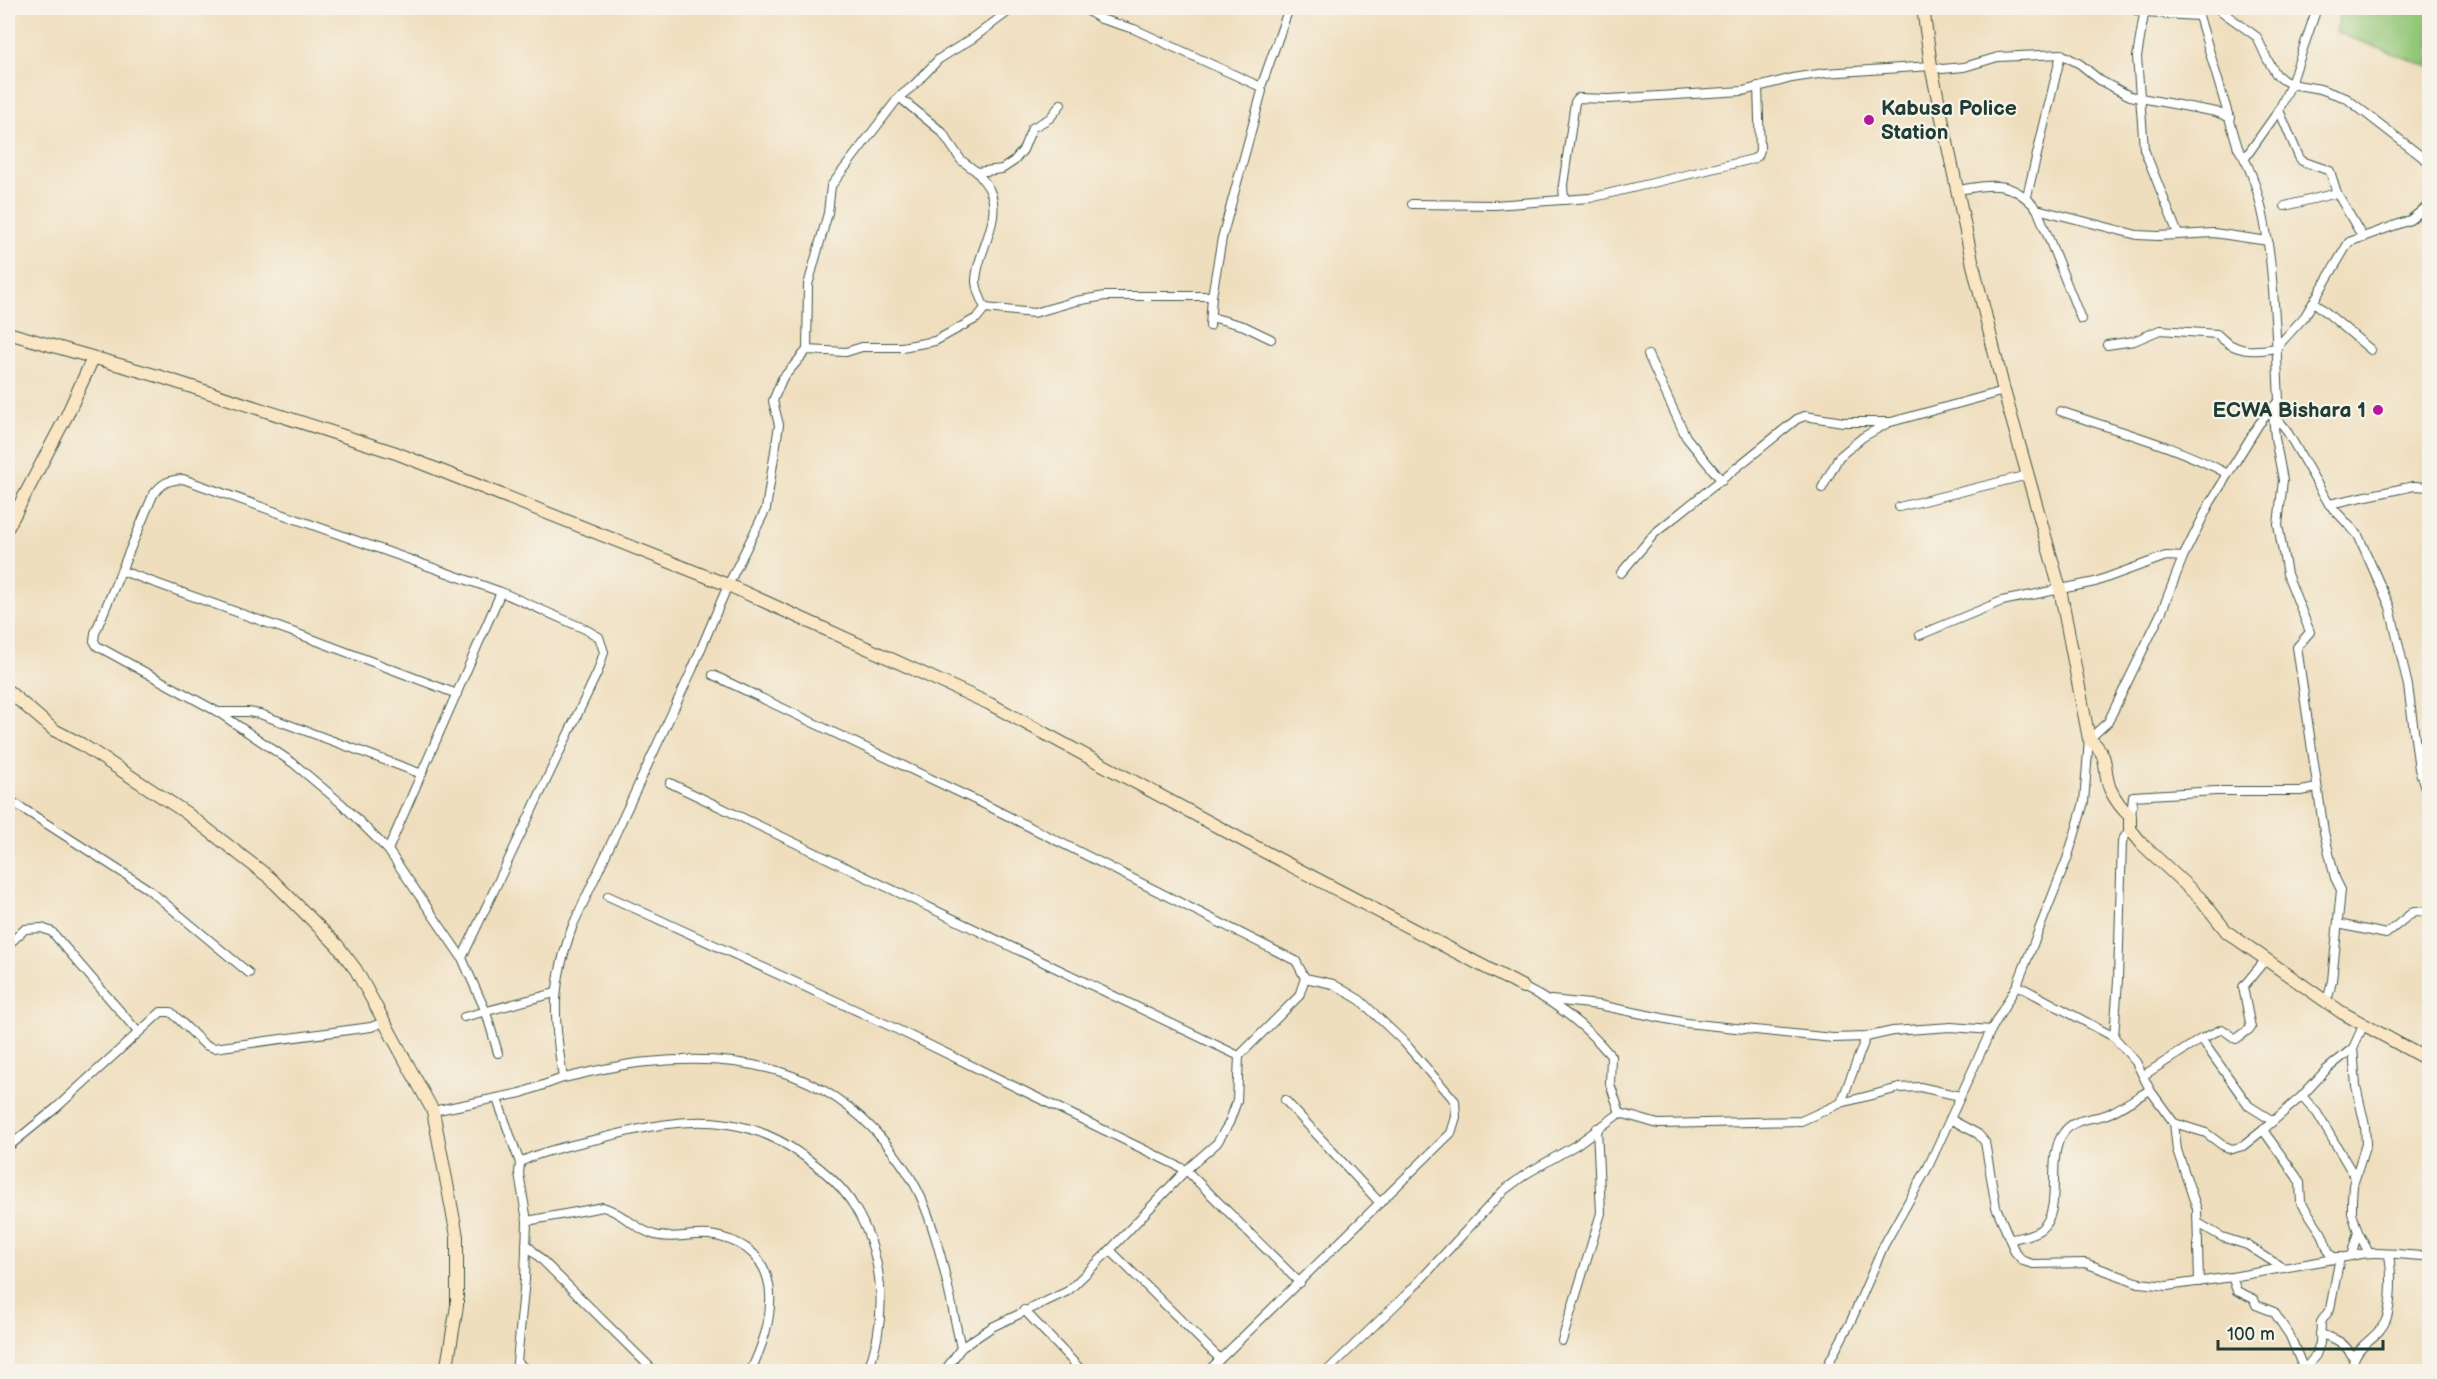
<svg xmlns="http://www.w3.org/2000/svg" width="2437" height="1379" font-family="'Balsamiq Sans',sans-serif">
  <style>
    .green { fill: #93c778; stroke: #598256; stroke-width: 1.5 }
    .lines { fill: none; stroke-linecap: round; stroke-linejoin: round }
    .street-casing { stroke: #3e5549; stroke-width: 10 }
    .secondary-casing { stroke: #3e5549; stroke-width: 14 }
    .street { stroke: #fff; stroke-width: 8 }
    .secondary { stroke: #fbe6c4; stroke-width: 12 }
    .poi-dot { fill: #b5179e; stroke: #f7f3e8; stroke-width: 2 }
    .labels { text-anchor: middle; stroke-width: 4.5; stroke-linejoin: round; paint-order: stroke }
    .poi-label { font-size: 21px; font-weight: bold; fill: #1f3d34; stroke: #f7f3e8; text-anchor: start }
  </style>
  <rect width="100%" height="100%" fill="#f7f3e8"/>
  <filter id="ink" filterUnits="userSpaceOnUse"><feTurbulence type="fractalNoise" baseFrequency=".0167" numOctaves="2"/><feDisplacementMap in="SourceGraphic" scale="12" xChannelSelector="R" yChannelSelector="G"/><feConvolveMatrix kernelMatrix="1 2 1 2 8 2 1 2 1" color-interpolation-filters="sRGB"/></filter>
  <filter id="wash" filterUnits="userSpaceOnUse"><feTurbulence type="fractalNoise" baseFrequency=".008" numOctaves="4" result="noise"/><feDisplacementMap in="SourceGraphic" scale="24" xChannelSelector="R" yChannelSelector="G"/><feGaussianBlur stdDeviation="1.35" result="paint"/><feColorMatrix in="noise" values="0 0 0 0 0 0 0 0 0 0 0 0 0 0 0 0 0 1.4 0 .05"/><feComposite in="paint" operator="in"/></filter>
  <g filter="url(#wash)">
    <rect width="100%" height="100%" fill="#efdebd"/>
    <!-- green -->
    <polygon class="green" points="2341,8 2429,8 2429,67 2336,32"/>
  </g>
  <g filter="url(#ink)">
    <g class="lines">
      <!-- street casing -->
      <g class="street-casing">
        <g id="street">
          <polyline points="1083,8 1101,19 1134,29 1261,87"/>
          <polyline points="2130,8 2144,13 2199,16"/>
          <polyline points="2145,8 2137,57 2144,149 2178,234"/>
          <path d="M2198,8l1,8 39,132c38,55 37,185 41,252l-6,14 2,24 8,42 -5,45 9,49 23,58 -13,15 27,185 11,46 6,12 -9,91 -3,13 -5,7"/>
          <polyline points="2217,8 2257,37 2267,59 2276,74 2283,80 2291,84 2320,89 2346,98 2430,163"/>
          <polyline points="899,97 942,132 961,160 977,172 1002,169 1014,161 1023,150 1032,128 1050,118 1061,104"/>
          <polyline points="2279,110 2299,157 2302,161 2330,171 2337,193 2363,238"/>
          <polyline points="2245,158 2279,110 2291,84 2317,8"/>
          <path d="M977,172c4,6 10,12 13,19 13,30 -14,62 -14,91 1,9 5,18 9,26"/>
          <path d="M1958,190c35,-6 54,-10 79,19l100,26 21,1 56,-3 54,8"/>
          <polyline points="2027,196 2061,54"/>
          <polyline points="1564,200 1563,185 1575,102 1578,98 1609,99 1743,91 1792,78 1825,73 1931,66 1942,69 1964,67 1998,57 2061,54 2080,64 2101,81 2130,96 2216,112 2231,118"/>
          <polyline points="1412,204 1494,205 1590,198 1753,159 1758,156 1760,150 1758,86"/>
          <polyline points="2285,206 2337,193"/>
          <polyline points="2037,209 2081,319"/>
          <polyline points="2314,302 2371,350"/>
          <polyline points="1211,317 1244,326 1271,339"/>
          <polyline points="1210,326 1212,296 1222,238 1262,91 1261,87 1289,8"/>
          <path d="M2107,345l27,-4 26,-11 57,4c18,19 35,18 59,14l29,-32 44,-74 61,-22 20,-16"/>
          <polyline points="807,350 808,285 828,213 831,186 899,97 913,86 939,59 973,38 1013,8"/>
          <polyline points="1648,355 1686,437 1722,481"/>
          <path d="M2060,411c57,20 114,34 168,63"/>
          <polyline points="2275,416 2285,428 2329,504 2358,535 2390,607 2408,686 2419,769 2430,803"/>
          <polyline points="1822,488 1839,457 1863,437 1888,423"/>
          <polyline points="2329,504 2414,486 2430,487"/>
          <polyline points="1899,507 2028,475"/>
          <polyline points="122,571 312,639 457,694"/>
          <polyline points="1621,573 1655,533 1797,419 1805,416 1843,422 1891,422 2004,391"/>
          <polyline points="1920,635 2002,601 2095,582 2166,556 2183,557"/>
          <polyline points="713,675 992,808 1296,961 1305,978 1333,984 1360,1000 1403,1041 1455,1101 1456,1117 1451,1133 1207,1372"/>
          <polyline points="218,712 248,712 260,714 422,774"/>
          <polyline points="2418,762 2430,760"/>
          <polyline points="670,783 1239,1056"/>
          <polyline points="8,799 148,889 249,973"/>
          <polyline points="388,850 501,592"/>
          <polyline points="608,896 890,1026 1186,1170 1300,1283"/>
          <polyline points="2338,924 2386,934 2414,911 2430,912"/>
          <polyline points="8,945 25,929 42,928 52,932 138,1032"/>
          <path d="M462,958l136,-287 6,-19 -5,-15 -14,-8 -84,-37 -318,-113c-15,1 -21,4 -30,16l-58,138 -1,8 3,5 121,66 75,51 49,41 46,46 74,108 24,54 12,41"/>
          <polyline points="2017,985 2114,1037 2136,1062 2150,1090 2174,1123 2206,1133 2222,1145 2232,1149 2243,1146 2263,1130 2302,1096 2326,1070 2353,1048"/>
          <path d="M1523,987c35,17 63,39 88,69l-1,28 10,29 38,11 143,-3 40,-18 58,-15 21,-1 40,9"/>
          <polyline points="1551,1000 1599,1005 1686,1023 1833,1038 1866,1037 1893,1031 1951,1027 1991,1030"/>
          <polyline points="464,1017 555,993"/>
          <polyline points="2363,1026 2353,1048 2356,1086 2365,1126 2366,1144 2353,1185 2352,1199 2352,1213 2358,1232 2368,1251"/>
          <polyline points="2114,1037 2118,980 2122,841 2130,829 2133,796 2216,791 2301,791 2317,788"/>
          <polyline points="2201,1039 2249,1106 2273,1121"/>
          <polyline points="2144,1075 2201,1039 2222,1029 2236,1039 2251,1028 2243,987 2266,959"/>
          <path d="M563,1078c28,-6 57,-14 85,-16 92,-9 174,6 236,79 15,18 30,39 39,61 19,46 27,97 38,146"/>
          <polyline points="2302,1096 2317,1113 2355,1177"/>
          <polyline points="497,1099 520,1163 519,1173 527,1221 525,1279 516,1372"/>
          <polyline points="1285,1100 1380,1203"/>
          <polyline points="1841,1103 1866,1037"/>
          <path d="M433,1111l88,-18 42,-15c-10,-63 -12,-92 10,-153l119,-255 36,-85 38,-76 13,-84 -6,-24 9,-22 25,-29 39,2 16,-5h40l33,-6 42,-23 8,-10 49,5 42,-12 29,-5h107"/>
          <path d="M1950,1119l28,15 7,8 11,65 19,45 8,9 10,3 52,-1 54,20 28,3 65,-9 119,-21c25,-7 52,0 79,0"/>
          <polyline points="2174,1123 2177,1150 2197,1209 2199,1282"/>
          <polyline points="2263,1130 2296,1176 2300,1183 2301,1202 2322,1234 2329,1253 2333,1257 2340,1257 2330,1309 2321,1322 2320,1343 2316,1355 2304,1370"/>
          <polyline points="8,1147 56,1108 161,1012 171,1012 205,1045 214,1048 371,1027 384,1022"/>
          <path d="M520,1163c12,-10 60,-20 78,-24 43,-11 85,-22 130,-15 28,4 52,15 74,31 19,13 40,31 52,51 30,49 35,112 13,166"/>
          <path d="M527,1221l76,-14c19,5 33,23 52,28 17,5 37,-2 55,0 78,12 67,82 40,137"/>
          <polyline points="2198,1223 2222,1237 2247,1245 2283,1268"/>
          <path d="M2010,1240c9,-3 24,-5 31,-11 24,-20 3,-72 23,-97 11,-15 31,-12 46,-19 14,-7 27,-16 40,-23"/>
          <polyline points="526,1244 655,1372"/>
          <polyline points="1110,1250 1220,1359"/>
          <polyline points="2351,1256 2358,1232"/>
          <polyline points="2232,1277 2237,1291 2254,1299 2256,1305 2274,1312 2290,1336 2304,1370"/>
          <polyline points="1024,1310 1083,1372"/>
          <path d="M2320,1334c17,5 24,8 33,23"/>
          <polyline points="1562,1341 1601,1213 1597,1128"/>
          <polyline points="518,1363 530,1372"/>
          <path d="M2352,1369c2,-26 26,-29 34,-49 6,-16 6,-48 3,-65"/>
          <polyline points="944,1372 961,1348 992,1327 1068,1291 1110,1250 1186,1170 1217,1143 1229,1123 1237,1101 1239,1056 1299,996 1305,978"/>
          <polyline points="1326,1372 1410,1291 1503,1191 1526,1174 1576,1145 1620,1113"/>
          <polyline points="1824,1372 1851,1321 1884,1245 1928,1167 1991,1030 2017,985 2067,859 2076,830 2084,802 2089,739 2108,722 2162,611 2183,557 2210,503 2259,424 2279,400"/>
        </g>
      </g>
      <!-- secondary casing -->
      <g class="secondary-casing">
        <g id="secondary">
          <path d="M1923,8l8,58 42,199 31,126 56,198 29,150c22,17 13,29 21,50 5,10 12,20 20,27v13l13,16 58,54 26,33 114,80 89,49"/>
          <polyline points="8,333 158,376 396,453 728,585 990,704 1246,842 1523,987"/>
          <polyline points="8,527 67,415 93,358"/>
          <polyline points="8,691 54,730 81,744 185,812 270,878 337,945 356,970 433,1111 457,1236 457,1306 446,1372"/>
        </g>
      </g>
      <!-- street -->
      <use href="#street" class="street"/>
      <!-- secondary -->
      <use href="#secondary" class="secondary"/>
    </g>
  </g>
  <!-- markers -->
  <g class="poi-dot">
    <circle cx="1869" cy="120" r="6"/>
    <circle cx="2378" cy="410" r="6"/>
  </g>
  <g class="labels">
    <!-- poi labels -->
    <g class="poi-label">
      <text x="1881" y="115">Kabusa Police<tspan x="1881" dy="24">Station</tspan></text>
      <text x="2366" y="417" text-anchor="end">ECWA Bishara 1</text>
    </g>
  </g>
  <!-- margin -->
  <rect width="2437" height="1379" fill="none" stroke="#f7f3e8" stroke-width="30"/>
  <!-- scale -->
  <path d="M2218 1340v9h165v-9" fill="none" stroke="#1f3d34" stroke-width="3"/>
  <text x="2227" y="1340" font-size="18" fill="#1f3d34" stroke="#f7f3e8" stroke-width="4.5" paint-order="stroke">100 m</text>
</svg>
